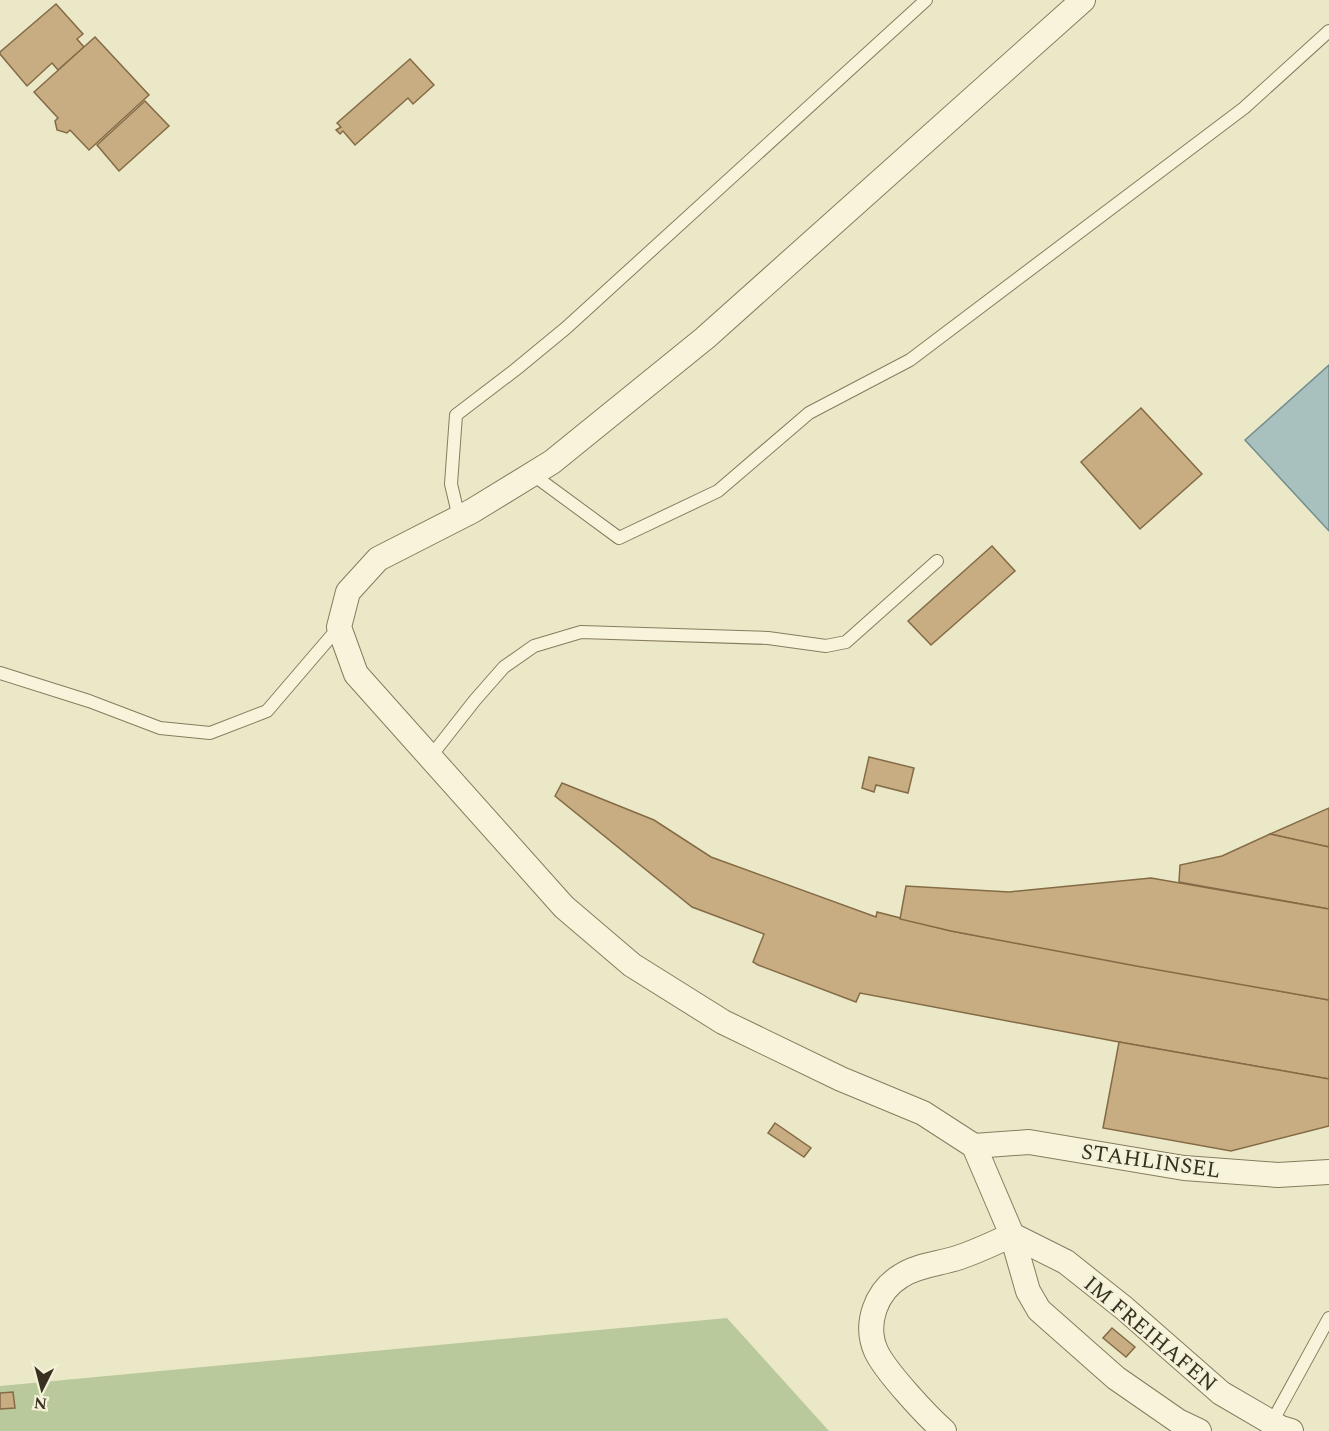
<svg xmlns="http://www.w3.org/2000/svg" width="1329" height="1431" font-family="Spectral,serif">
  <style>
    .green { fill: #bac99c }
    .water { fill: #a8c0be; stroke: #708e8d; stroke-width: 1.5 }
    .building { fill: #c7ad81; stroke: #846b46; stroke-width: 1.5 }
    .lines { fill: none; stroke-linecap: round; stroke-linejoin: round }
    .lane-casing { stroke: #867c5e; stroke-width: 14 }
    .street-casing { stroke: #867c5e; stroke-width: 26 }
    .lane { stroke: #f7f4db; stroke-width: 12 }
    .street { stroke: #f7f4db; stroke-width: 24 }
    .labels { text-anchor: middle; stroke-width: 4.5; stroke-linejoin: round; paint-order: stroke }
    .street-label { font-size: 22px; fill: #383121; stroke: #f3f1d7 }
  </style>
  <rect width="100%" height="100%" fill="#ebe8c8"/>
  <!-- green -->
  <polygon class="green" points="727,1318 829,1431 0,1431 0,1386"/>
  <!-- water -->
  <polygon class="water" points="1329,365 1329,531 1245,440"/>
  <!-- building -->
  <g class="building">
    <polygon points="56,4 83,34 77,39 84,47 58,70 52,63 27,86 0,54 0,52"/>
    <polygon points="95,37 149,95 89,150 70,130 67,133 57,130 55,121 58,118 34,92"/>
    <polygon points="410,59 434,85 413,104 408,98 355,145 343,131 340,134 336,130 341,127 337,123"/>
    <polygon points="145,101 169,126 119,171 97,145"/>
    <polygon points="1141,408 1202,474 1140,529 1081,462"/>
    <polygon points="992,546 1015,571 931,645 908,621"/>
    <polygon points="869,757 914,768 908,793 876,785 874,792 862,788"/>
    <polygon points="562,783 654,820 711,857 876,917 877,912 951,931 1329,1000 1329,1079 1119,1042 860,993 856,1002 758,965 753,962 764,934 692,907 555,796"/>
    <polygon points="1329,808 1329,847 1270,834"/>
    <polygon points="1270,834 1329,847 1329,909 1179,882 1180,865 1222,856"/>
    <polygon points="1151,878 1329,909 1329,1000 1136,966 951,931 900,919 906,886 1009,892"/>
    <polygon points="1119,1042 1329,1079 1329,1126 1231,1151 1103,1128"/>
    <polygon points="775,1123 811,1148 804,1157 768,1133"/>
    <polygon points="1112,1328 1135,1347 1126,1357 1103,1338"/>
    <polygon points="13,1392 15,1408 0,1409 0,1393"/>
  </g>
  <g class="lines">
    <!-- lane casing -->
    <g class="lane-casing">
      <g id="lane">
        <polyline points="532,474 619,538 718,491 809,413 910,360 1244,108 1329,31"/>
        <polyline points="459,518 451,484 456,415 515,370 566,328 926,0"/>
        <polyline points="0,673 89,701 160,728 210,733 267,711 339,627"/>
        <polyline points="431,756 475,700 504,667 534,646 581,632 768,638 826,646 846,642 937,561"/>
        <polyline points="1272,1422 1329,1318"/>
      </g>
    </g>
    <!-- street casing -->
    <g class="street-casing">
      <g id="street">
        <polyline points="974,1146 923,1113 841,1079 723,1022 632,965 564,907 356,674 339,627 348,592 378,559 472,511 552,462 705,338 1083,0"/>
        <polyline points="974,1146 1012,1235 1028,1291 1039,1310 1116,1378 1178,1421 1199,1431"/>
        <polyline points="974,1146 1029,1142 1184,1168 1278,1175 1329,1172"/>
        <polyline points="1012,1235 1066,1262 1124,1308 1221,1393 1281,1428 1291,1431"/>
        <path d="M944,1431c-17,-15 -59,-60 -68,-80 -12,-27 0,-60 25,-75 16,-11 38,-12 56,-18 19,-6 37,-15 55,-23"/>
      </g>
    </g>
    <!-- lane -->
    <use href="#lane" class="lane"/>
    <!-- street -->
    <use href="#street" class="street"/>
  </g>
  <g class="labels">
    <!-- street labels -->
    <g class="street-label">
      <text transform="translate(1151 1160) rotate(8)" y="8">STAHLINSEL</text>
      <text transform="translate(1151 1333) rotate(40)" y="8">IM FREIHAFEN</text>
    </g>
  </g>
  <!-- north arrow -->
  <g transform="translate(42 1389) rotate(186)" stroke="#f3f1d7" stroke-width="4.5" paint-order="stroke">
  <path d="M0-4.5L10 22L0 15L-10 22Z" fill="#383121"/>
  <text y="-9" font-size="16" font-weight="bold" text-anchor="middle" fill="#383121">N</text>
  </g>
</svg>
